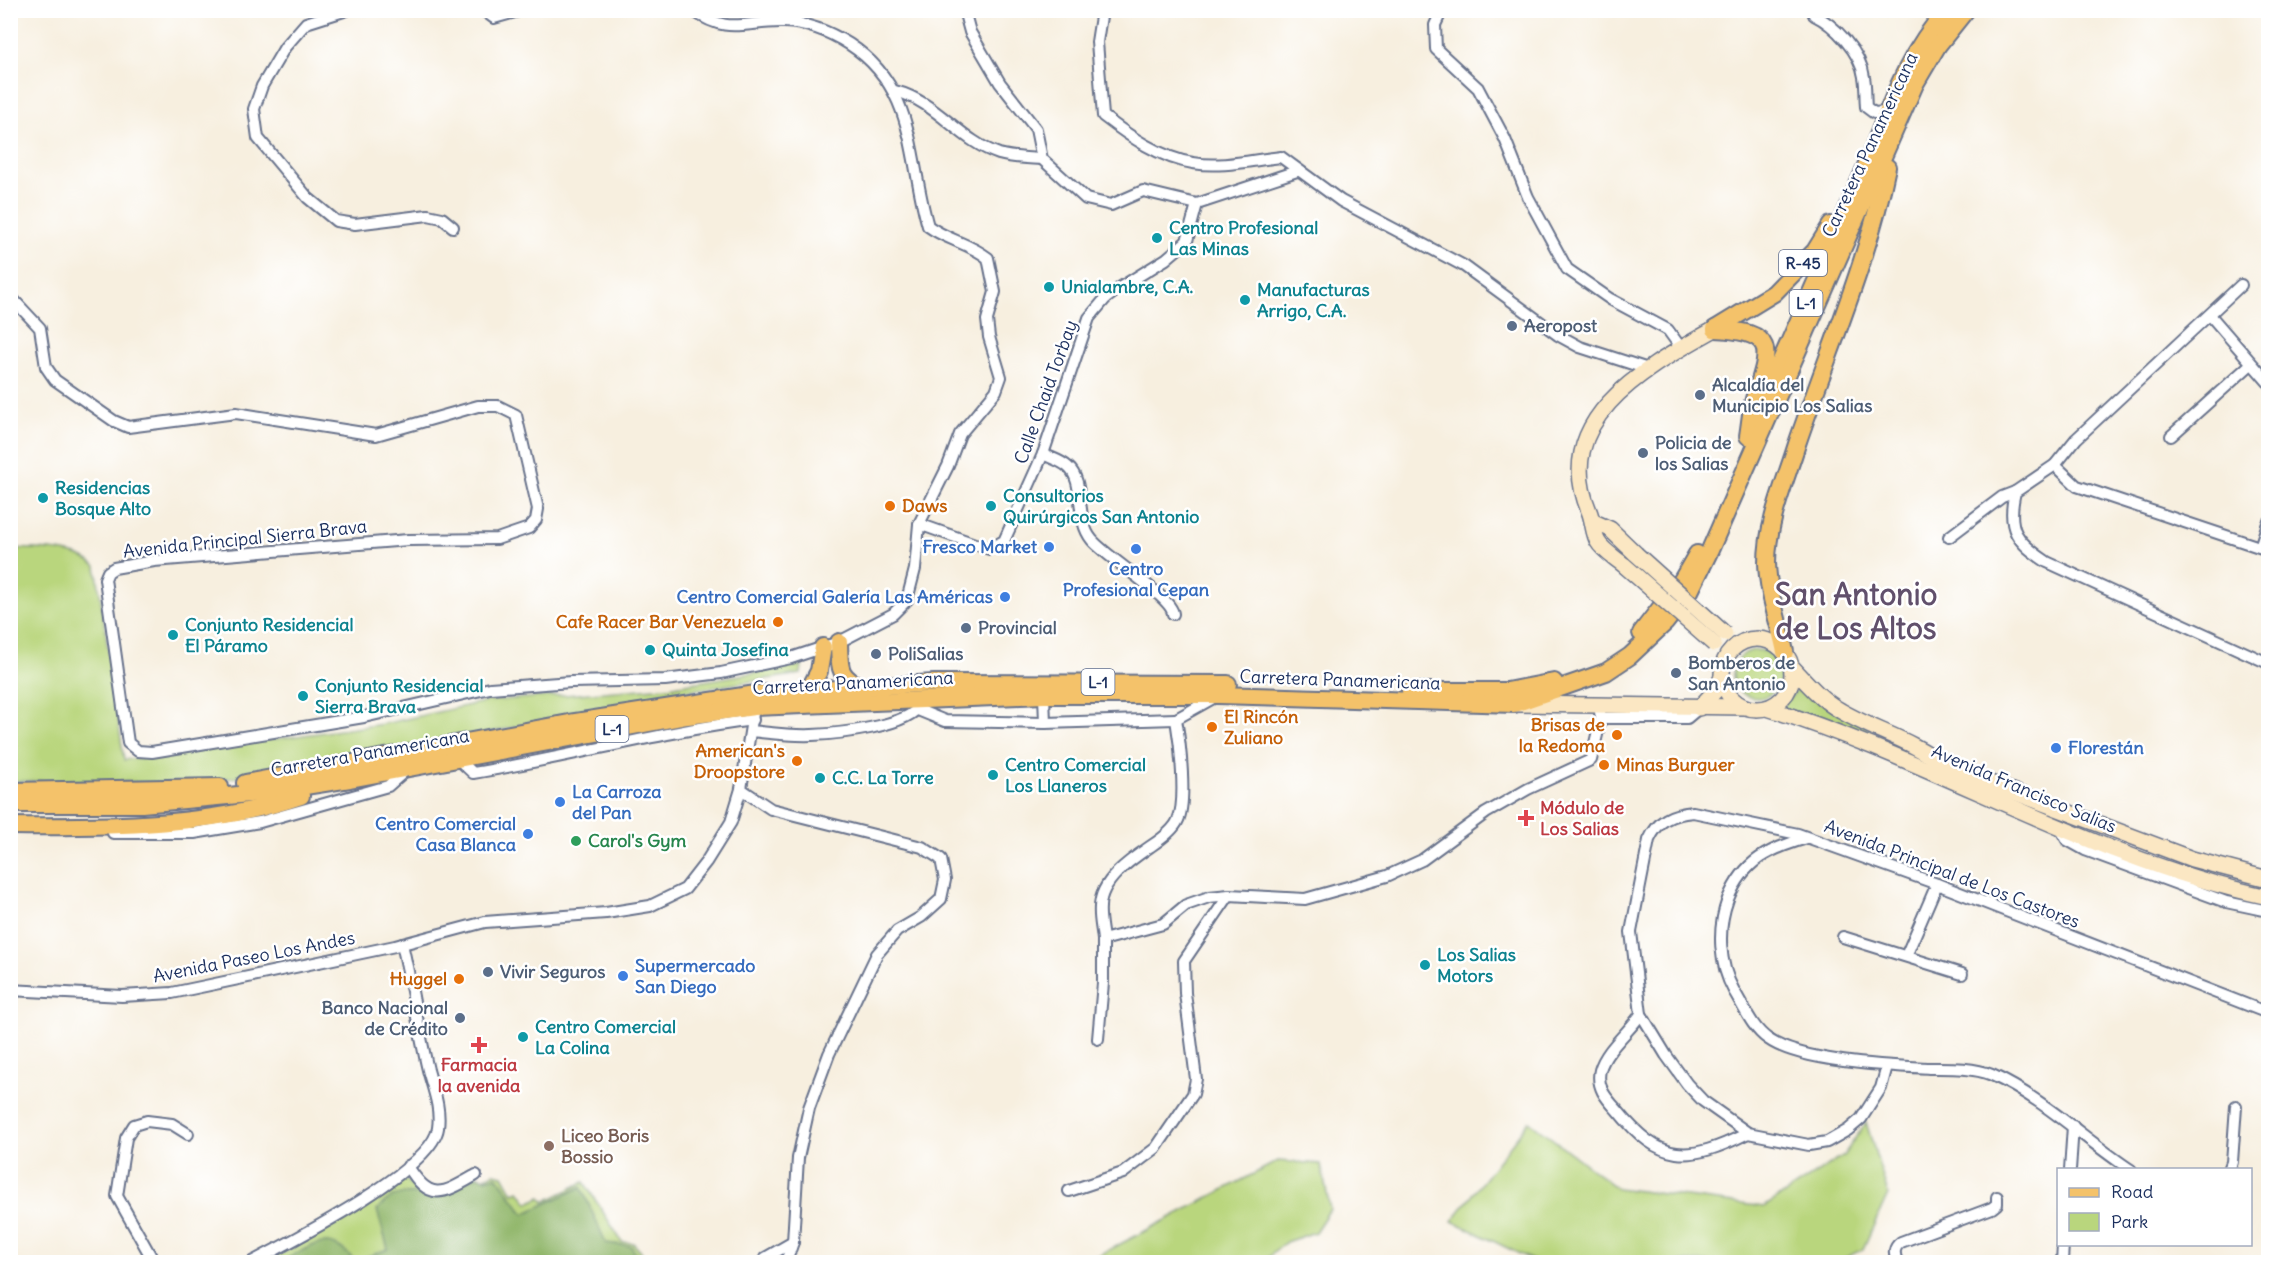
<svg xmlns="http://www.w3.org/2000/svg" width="2279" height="1273" font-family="Delius,sans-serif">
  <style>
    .green { fill: #b9d67d; stroke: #6a826e; stroke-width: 1.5 }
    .forest { fill: #92b76c; stroke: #567365; stroke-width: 1.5 }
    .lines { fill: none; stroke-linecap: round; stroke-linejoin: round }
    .street-casing { stroke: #68728b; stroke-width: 14 }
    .secondary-casing { stroke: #68728b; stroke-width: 18 }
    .primary-casing { stroke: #68728b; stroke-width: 20 }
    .street { stroke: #fff; stroke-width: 10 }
    .secondary { stroke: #fbe7c3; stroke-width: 15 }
    .primary { stroke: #f4c26a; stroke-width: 16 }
    .secondary-bridge-casing { stroke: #68728b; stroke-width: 18; stroke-linecap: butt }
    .secondary-bridge { stroke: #fbe7c3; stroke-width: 15 }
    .culture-dot { fill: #0f9aa8; stroke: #fff; stroke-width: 2 }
    .service-dot { fill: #5c6f8a; stroke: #fff; stroke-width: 2 }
    .food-dot { fill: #e8710a; stroke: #fff; stroke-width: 2 }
    .shop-dot { fill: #3f7fe0; stroke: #fff; stroke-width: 2 }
    .health-dot { fill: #e0444e; stroke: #fff; stroke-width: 2 }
    .leisure-dot { fill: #2e9e5b; stroke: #fff; stroke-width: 2 }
    .education-dot { fill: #8d6e63; stroke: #fff; stroke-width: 2 }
    .labels { text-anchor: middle; stroke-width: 5; stroke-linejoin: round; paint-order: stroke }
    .shield { fill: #fff; stroke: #5f6d8e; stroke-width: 1.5 }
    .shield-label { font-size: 16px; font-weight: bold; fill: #1b2f5e }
    .street-label { font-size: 18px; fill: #1b2f5e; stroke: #fff }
    .culture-label { font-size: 18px; font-weight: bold; fill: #0d838f; stroke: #fff; text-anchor: start }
    .service-label { font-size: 18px; font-weight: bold; fill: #4e5e75; stroke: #fff; text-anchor: start }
    .food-label { font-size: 18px; font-weight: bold; fill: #c56008; stroke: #fff; text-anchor: end }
    .shop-label { font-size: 18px; font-weight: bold; fill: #366cbe; stroke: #fff; text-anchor: end }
    .health-label { font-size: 18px; font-weight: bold; fill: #be3a42; stroke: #fff; text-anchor: start }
    .leisure-label { font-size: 18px; font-weight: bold; fill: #27864d; stroke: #fff; text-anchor: start }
    .education-label { font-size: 18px; font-weight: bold; fill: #785e54; stroke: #fff; text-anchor: start }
    .town-label { font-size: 30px; font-weight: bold; fill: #61506c; stroke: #fff }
  </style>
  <rect width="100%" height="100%" fill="#fff"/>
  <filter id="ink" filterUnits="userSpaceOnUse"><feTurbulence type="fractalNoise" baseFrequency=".0167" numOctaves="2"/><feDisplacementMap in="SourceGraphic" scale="12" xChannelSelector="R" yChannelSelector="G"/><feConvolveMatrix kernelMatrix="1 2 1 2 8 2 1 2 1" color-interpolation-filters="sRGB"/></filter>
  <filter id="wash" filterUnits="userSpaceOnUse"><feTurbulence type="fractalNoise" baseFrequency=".008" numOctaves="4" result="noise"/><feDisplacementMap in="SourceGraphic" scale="24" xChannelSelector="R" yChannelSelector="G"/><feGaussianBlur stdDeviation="1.35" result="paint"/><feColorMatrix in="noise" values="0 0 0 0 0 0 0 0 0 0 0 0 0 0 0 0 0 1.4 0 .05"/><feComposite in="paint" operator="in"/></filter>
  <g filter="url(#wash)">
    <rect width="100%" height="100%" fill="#f7efdf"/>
    <!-- green -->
    <g class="green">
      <path d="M11,548c26,2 64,-1 85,18l28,194 259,-36 105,-23 179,-14 135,-22 -1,9 -128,19 -222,48 -166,30 -91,12 -183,-2z"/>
      <circle cx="1757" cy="674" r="24"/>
      <polygon points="1798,682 1899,748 1835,722 1779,709 1795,692"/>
      <polygon points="1529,1121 1617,1188 1764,1207 1844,1155 1866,1122 1888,1194 1863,1249 1837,1262 1536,1262 1452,1221"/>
      <polygon points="1278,1161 1321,1164 1330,1209 1315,1232 1286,1242 1263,1262 1086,1262"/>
      <polygon points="494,1173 503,1175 513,1193 519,1191 528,1203 541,1197 544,1202 584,1182 622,1242 633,1243 650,1262 264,1262 294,1247 405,1179 426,1197 445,1198"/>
    </g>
    <!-- forest -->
    <path class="forest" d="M476,1175l9,4 12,-3 27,38 57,-27 25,56 25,3 9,16h-361c32,-14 48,-34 76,-1l33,-12 -11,-39c23,-27 37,-11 65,-17 11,-3 24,-12 34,-18z"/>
  </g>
  <g filter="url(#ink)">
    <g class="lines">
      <!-- street casing -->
      <g class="street-casing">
        <g id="street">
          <polyline points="347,10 306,23 285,47 262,86 254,109 258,138 308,198 336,221 355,224 428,215 442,218 453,227"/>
          <polyline points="483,10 494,18 522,10"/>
          <polyline points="964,10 970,32 1000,83 1036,129 1042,159 1086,199 1111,205 1143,191 1197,204"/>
          <path d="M1102,10l-5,32 6,74c26,20 57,42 90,47 29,5 59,-3 88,-6l60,44 123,65 94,69 22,12 68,22"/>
          <polyline points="1442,10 1435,25 1436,49 1478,88 1505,139 1528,197 1567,269 1610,299 1668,330 1681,348"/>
          <path d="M1813,10l1,5c21,10 47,38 50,62 2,10 1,20 2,30l8,6 11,-1"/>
          <path d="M895,91c41,10 65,50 104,63 13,4 29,4 43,5"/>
          <polyline points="10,106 12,106"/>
          <path d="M2241,285l-165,154 -21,26 -40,27c-9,38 2,50 32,70l221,101"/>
          <path d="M10,296l30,32 6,39 9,13 59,41 14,6 108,-14 140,22 102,-29h20l18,9 22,94 -2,11 -7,8 -32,11 -89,1 -254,21 -40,7 -6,4 -3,7 23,164 10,8 14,1 212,-35 126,-29 81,-6 94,-2 56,-7 70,-15 48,-16 54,-28 14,-14 8,-31 4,-45 29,-58 12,-32 36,-43 5,-14 -12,-40 -2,-17 8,-28 -7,-34c-19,-15 -41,-18 -60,-32 -20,-68 -11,-138 -79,-182 -19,-12 -42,-21 -65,-22 -41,-1 -54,14 -92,-12"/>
          <polyline points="2210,315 2268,382"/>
          <polyline points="2171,436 2251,364"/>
          <path d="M1043,454c8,4 19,7 25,13 18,15 6,51 24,73 15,18 80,57 81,74"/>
          <polyline points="2055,465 2077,486 2268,550"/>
          <polyline points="919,524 989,549 1004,541 1043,454 1089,318 1105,299 1121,287 1166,259 1187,241 1197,204 1297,171"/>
          <polyline points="1949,537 2002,497 2015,492"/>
          <polyline points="2260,547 2268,523"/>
          <polyline points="1044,695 1045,723"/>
          <path d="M1217,696l-41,23c4,23 11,82 2,101 -4,10 -18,20 -27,26 -19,13 -51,34 -51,61 -1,11 2,22 3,33l60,-16 23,-19 23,-8 20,-2 76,4 82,-23 35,-16 64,-47 42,-24 63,-29 10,-42 -2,-12"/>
          <polyline points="754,707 741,789 771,809 922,847 941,859 945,880 941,899 921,917 897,931 877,954 829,1054 809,1108 798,1158 793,1242 765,1258"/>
          <polyline points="918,710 945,721 1045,723 1176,719"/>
          <polyline points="1601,718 1687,718 1699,708"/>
          <path d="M751,731c20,2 41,5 61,4 24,-1 97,-8 109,-31"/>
          <path d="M457,758l16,15c94,-15 185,-41 280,-53"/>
          <polyline points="2060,828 2067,840 2085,850 2226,902 2268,911"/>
          <polyline points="113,833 194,833 260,822 388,786 406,770"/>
          <path d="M1807,838c-38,11 -63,22 -79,61 -11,30 -9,65 6,92 10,16 18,37 34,48 32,23 121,27 161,29 19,0 44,-1 63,7 51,23 92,64 139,95"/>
          <polyline points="1843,937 1962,974"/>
          <polyline points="1906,956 1937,884"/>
          <polyline points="10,990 122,996 172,993 395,946 485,922 606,913 650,906 685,889 706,862 731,822 741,789"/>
          <path d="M1641,1014c-12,18 -35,35 -41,56 -4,17 6,28 17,40 44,54 71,53 131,23"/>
          <polyline points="1098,1039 1103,983 1103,940"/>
          <path d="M1887,1066l-6,22 -20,31 -13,11 -21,12 -18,3 -61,-12 -45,-32 -16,-17 -21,-29 -25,-41 -10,-82 18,-92c9,-20 22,-26 44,-28l105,22 139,50 331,129"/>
          <path d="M408,1166c22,37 35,28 68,9"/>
          <polyline points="2070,1170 2073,1126"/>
          <polyline points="2229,1170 2232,1162 2236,1106"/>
          <polyline points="1069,1191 1123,1173 1156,1148 1193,1094 1196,1079 1185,993 1184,961 1229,895"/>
          <polyline points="154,1262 117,1196 126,1138 134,1125 147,1121 172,1124 188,1134"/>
          <path d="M252,1262c38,-20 180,-92 186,-134 3,-21 -5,-39 -10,-58 -10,-42 -16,-84 -26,-126"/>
          <polyline points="786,1262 793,1242"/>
          <path d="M1897,1262c-3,-9 -4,-14 4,-20l91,-34 5,-4v-7"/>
          <polyline points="2062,1262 2063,1244"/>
        </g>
      </g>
      <!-- secondary casing -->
      <g class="secondary-casing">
        <g id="secondary">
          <polyline points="1594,522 1610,529 1636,554"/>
          <path d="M1625,566c-8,-7 -22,-15 -27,-24 -5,-8 -5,-22 -9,-31 -39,-93 59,-144 126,-182"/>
          <circle cx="1757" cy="674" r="35"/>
          <path d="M1792,667c15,16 29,33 49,44 34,20 72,29 104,55l247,93 76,20"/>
          <polyline points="1517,704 1744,707"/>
          <polyline points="1699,708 1716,690 1722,677"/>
          <path d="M1767,708c170,53 326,152 501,189"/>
        </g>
      </g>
      <!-- primary casing -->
      <g class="primary-casing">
        <g id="primary">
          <polyline points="1715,329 1774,293 1815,251 1831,225"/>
          <path d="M1715,329c62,3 56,19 39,70 -3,11 -4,25 -6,37"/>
          <path d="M1756,418c36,-83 73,-165 108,-247 24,-58 40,-114 83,-161"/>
          <polyline points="1641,633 1682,580 1697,554"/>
          <path d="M839,642c1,26 -2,33 23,46"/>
          <path d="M1785,652c-6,-30 -17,-58 -18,-89 0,-41 18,-80 30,-119 31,-92 71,-182 90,-277"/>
          <polyline points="809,690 819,671 823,647"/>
          <polyline points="1410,691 1507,691 1554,682"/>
          <polyline points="245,783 569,723 756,694 934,683 1228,684"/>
          <polyline points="10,791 220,787"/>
          <polyline points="10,804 142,804 260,793 350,779 687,716 754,707 1044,695 1218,695 1514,704 1606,672 1630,656 1665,623 1690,591 1710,550 1915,84 1938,45 1966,10"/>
          <path d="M10,826c94,1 202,1 291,-30"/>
        </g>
      </g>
      <!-- street -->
      <use href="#street" class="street"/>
      <!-- secondary -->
      <use href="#secondary" class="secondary"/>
      <!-- primary -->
      <use href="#primary" class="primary"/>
      <!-- secondary-bridge casing -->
      <g class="secondary-bridge-casing">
        <g id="secondary-bridge">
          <polyline points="1636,554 1725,634"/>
          <polyline points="1625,566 1714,644"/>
        </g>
      </g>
      <!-- secondary-bridge -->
      <use href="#secondary-bridge" class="secondary-bridge"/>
    </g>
  </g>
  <!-- markers -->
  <g class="culture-dot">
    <circle cx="1157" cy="238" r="6"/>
    <circle cx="1049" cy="287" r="6"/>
    <circle cx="1245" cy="300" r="6"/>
    <circle cx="43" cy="498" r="6"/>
    <circle cx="991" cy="506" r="6"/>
    <circle cx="173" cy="635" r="6"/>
    <circle cx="650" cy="650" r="6"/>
    <circle cx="303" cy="696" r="6"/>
    <circle cx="993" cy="775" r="6"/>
    <circle cx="820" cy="778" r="6"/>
    <circle cx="1425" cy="965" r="6"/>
    <circle cx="523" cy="1037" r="6"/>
  </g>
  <g class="service-dot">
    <circle cx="1512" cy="326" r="6"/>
    <circle cx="1700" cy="395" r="6"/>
    <circle cx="1643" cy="453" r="6"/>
    <circle cx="966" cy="628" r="6"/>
    <circle cx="876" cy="654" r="6"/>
    <circle cx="1676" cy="673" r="6"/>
    <circle cx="488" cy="972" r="6"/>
    <circle cx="460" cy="1018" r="6"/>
  </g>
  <g class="food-dot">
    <circle cx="890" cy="506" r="6"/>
    <circle cx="778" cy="622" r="6"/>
    <circle cx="1212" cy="727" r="6"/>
    <circle cx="1617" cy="735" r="6"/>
    <circle cx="797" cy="761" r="6"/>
    <circle cx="1604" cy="765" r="6"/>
    <circle cx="459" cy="979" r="6"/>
  </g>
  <g class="shop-dot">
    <circle cx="1049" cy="547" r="6"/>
    <circle cx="1136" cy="549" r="6"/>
    <circle cx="1005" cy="597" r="6"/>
    <circle cx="2056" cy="748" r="6"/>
    <circle cx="560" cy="802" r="6"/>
    <circle cx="528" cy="834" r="6"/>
    <circle cx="623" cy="976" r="6"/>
  </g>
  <g class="health-dot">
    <path d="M1523 809h6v6h6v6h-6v6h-6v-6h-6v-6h6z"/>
    <path d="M476 1036h6v6h6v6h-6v6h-6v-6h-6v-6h6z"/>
  </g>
  <circle class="leisure-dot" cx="576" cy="841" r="6"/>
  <circle class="education-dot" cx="549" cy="1146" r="6"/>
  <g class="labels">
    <!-- shield labels -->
    <g class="shield">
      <rect x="1779" y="250" width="48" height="26" rx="4.5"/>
      <rect x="1789.5" y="290" width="33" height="26" rx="4.5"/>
      <rect x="1081.5" y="669" width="33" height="26" rx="4.5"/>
      <rect x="595.5" y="716" width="33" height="26" rx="4.5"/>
    </g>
    <g class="shield-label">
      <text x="1803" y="269">R-45</text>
      <text x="1806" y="309">L-1</text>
      <text x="1098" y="688">L-1</text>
      <text x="612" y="735">L-1</text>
    </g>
    <!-- street labels -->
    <g class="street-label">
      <text transform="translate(1870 145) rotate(-65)" y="6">Carretera Panamericana</text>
      <text transform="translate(1046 392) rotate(-70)" y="6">Calle Chaid Torbay</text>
      <text transform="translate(245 539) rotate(-6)" y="6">Avenida Principal Sierra Brava</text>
      <text transform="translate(1340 680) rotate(2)" y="6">Carretera Panamericana</text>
      <text transform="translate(853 683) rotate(-3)" y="6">Carretera Panamericana</text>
      <text transform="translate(370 753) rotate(-10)" y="6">Carretera Panamericana</text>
      <text transform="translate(2024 789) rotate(23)" y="6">Avenida Francisco Salias</text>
      <text transform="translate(1952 874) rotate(21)" y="6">Avenida Principal de Los Castores</text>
      <text transform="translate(254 957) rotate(-11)" y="6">Avenida Paseo Los Andes</text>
    </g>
    <!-- culture labels -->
    <g class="culture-label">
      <text x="1169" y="234">Centro Profesional<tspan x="1169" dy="21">Las Minas</tspan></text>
      <text x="1061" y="293">Unialambre, C.A.</text>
      <text x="1257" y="296">Manufacturas<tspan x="1257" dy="21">Arrigo, C.A.</tspan></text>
      <text x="55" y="494">Residencias<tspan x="55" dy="21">Bosque Alto</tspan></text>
      <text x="1003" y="502">Consultorios<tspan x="1003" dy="21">Quirúrgicos San Antonio</tspan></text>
      <text x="185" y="631">Conjunto Residencial<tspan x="185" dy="21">El Páramo</tspan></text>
      <text x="662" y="656">Quinta Josefina</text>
      <text x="315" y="692">Conjunto Residencial<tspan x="315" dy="21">Sierra Brava</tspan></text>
      <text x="1005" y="771">Centro Comercial<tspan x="1005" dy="21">Los Llaneros</tspan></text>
      <text x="832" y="784">C.C. La Torre</text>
      <text x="1437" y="961">Los Salias<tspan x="1437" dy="21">Motors</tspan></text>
      <text x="535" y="1033">Centro Comercial<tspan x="535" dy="21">La Colina</tspan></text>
    </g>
    <!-- service labels -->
    <g class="service-label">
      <text x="1524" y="332">Aeropost</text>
      <text x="1712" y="391">Alcaldía del<tspan x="1712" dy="21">Municipio Los Salias</tspan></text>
      <text x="1655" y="449">Policia de<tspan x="1655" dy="21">los Salias</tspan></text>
      <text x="978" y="634">Provincial</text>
      <text x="888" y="660">PoliSalias</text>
      <text x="1688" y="669">Bomberos de<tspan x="1688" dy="21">San Antonio</tspan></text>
      <text x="500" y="978">Vivir Seguros</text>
      <text x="448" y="1014" text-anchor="end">Banco Nacional<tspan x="448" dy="21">de Crédito</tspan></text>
    </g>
    <!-- food labels -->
    <g class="food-label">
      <text x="902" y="512" text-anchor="start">Daws</text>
      <text x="766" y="628">Cafe Racer Bar Venezuela</text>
      <text x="1224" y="723" text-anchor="start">El Rincón<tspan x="1224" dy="21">Zuliano</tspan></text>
      <text x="1605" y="731">Brisas de<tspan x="1605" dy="21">la Redoma</tspan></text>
      <text x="785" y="757">American's<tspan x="785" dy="21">Droopstore</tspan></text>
      <text x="1616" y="771" text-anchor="start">Minas Burguer</text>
      <text x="447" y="985">Huggel</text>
    </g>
    <!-- shop labels -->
    <g class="shop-label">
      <text x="1037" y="553">Fresco Market</text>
      <text x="1136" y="575" text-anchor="middle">Centro<tspan x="1136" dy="21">Profesional Cepan</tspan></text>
      <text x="993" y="603">Centro Comercial Galería Las Américas</text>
      <text x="2068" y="754" text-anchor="start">Florestán</text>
      <text x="572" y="798" text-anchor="start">La Carroza<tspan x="572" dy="21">del Pan</tspan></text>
      <text x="516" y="830">Centro Comercial<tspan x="516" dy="21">Casa Blanca</tspan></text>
      <text x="635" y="972" text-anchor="start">Supermercado<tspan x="635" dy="21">San Diego</tspan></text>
    </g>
    <!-- health labels -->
    <g class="health-label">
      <text x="1540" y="814">Módulo de<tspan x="1540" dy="21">Los Salias</tspan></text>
      <text x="479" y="1071" text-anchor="middle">Farmacia<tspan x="479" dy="21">la avenida</tspan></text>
    </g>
    <!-- leisure labels -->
    <g class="leisure-label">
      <text x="588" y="847">Carol's Gym</text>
    </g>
    <!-- education labels -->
    <g class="education-label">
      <text x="561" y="1142">Liceo Boris<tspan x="561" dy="21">Bossio</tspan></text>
    </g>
    <!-- town labels -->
    <g class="town-label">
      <text x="1856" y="605">San Antonio<tspan x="1856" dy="34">de Los Altos</tspan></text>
    </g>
  </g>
  <!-- margin -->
  <rect width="2279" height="1273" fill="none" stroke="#fff" stroke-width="36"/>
  <!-- legend -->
  <rect x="2057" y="1168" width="195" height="78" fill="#ffffff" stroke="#a4acbf" stroke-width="1.5"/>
  <rect x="2069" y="1188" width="30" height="9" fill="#f4c26a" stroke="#a4acbf" stroke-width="1.5"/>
  <text x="2111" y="1198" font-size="18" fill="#1b2f5e">Road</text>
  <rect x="2069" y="1213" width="30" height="18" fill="#b9d67d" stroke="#a4acbf" stroke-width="1.5"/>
  <text x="2111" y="1228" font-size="18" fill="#1b2f5e">Park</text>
</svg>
